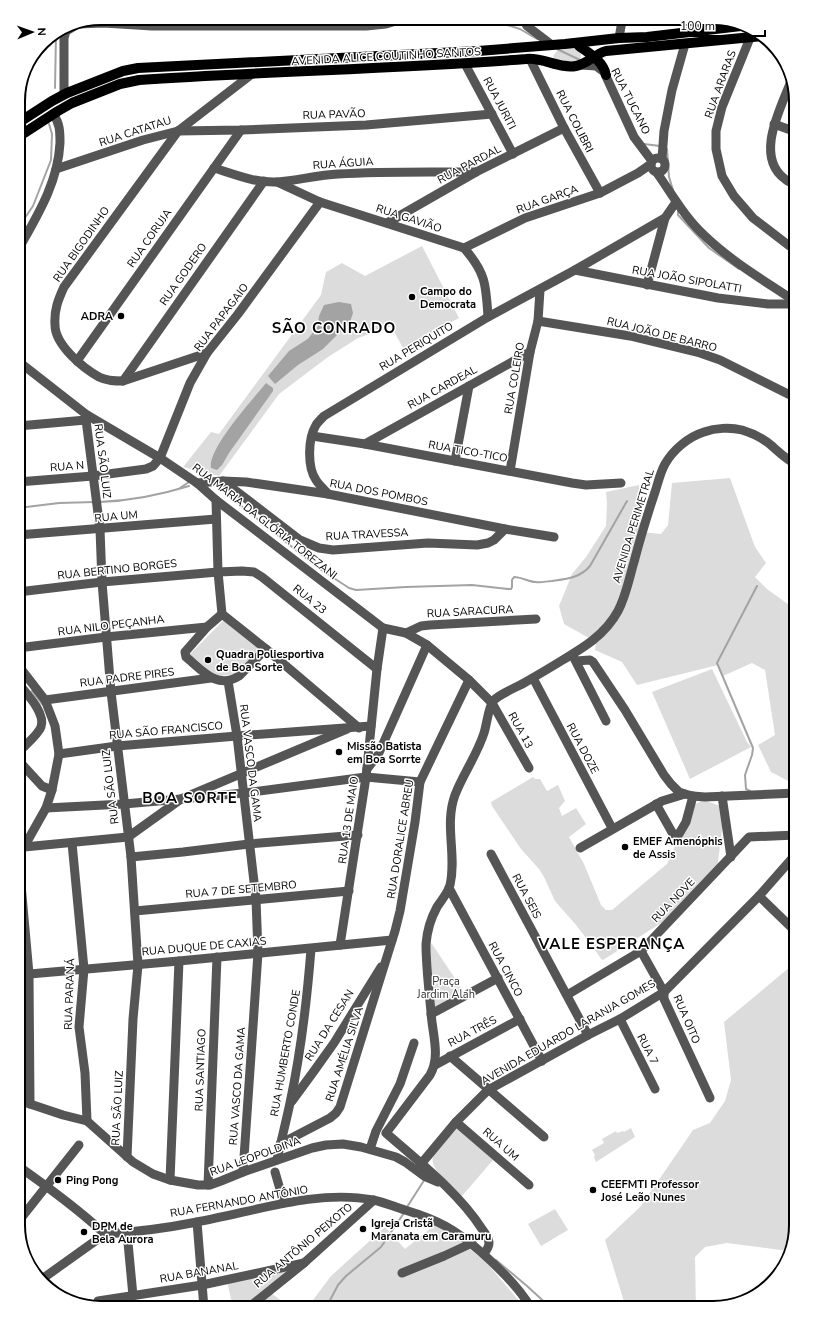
<svg xmlns="http://www.w3.org/2000/svg" width="814" height="1326" font-family="'Nunito Sans',sans-serif">
  <style>
    .green { fill: #dcdcdc }
    .water { fill: #a3a3a3 }
    .lines { fill: none; stroke-linecap: round; stroke-linejoin: round }
    .stream { stroke: #a3a3a3; stroke-width: 2 }
    .minor { stroke: #555; stroke-width: 9 }
    .major { stroke: #000; stroke-width: 10 }
    .poi-dot { fill: #000; stroke: #fff; stroke-width: 1.5 }
    .labels { text-anchor: middle; stroke-width: 3; stroke-linejoin: round; paint-order: stroke }
    .street-label { font-size: 11px; fill: #000; stroke: #fff }
    .poi-label { font-size: 11px; font-weight: bold; fill: #000; stroke: #fff; text-anchor: start }
    .park-label { font-size: 11px; fill: #333; stroke: #fff }
    .district-label { font-size: 15px; font-weight: bold; letter-spacing: 1px; fill: #000; stroke: #fff }
    .rim { fill: none; stroke: #000; stroke-width: 2 }
  </style>
  <rect width="100%" height="100%" fill="#fff"/>
  <!-- green -->
  <g class="green">
    <path d="M575,47c4,4 8,7 5,13l-6,3 -19,-3 -2,-4 4,-5z"/>
    <polygon points="422,246 459,318 403,348 391,326 358,338 328,357 279,394 219,476 183,467 211,432 219,434 321,295 326,272 342,263 365,276"/>
    <polygon points="730,478 755,547 766,563 755,577 767,589 796,610 796,785 771,772 758,745 775,735 765,670 752,663 723,676 718,665 637,685 622,662 595,650 596,642 564,624 559,606 572,574 586,557 606,526 607,503 606,492 639,485 641,532 661,534 668,525 672,483"/>
    <polygon points="225,619 260,648 240,673 215,677 189,655"/>
    <polygon points="712,669 747,742 751,747 690,779 652,692"/>
    <polygon points="533,777 535,779 540,779 547,791 558,785 565,801 559,808 562,816 576,808 586,824 569,837 584,864 601,905 606,910 612,910 667,864 693,805 704,800 720,806 724,814 717,870 669,918 603,960 601,959 594,948 576,925 555,901 544,877 539,869 521,849 492,806 491,802"/>
    <polygon points="430,941 464,992 434,1010"/>
    <polygon points="796,962 796,1225 788,1251 727,1243 705,1247 695,1257 696,1308 626,1308 605,1240 641,1206 693,1130 710,1123 725,1101 731,1080 724,1022"/>
    <path d="M456,1127l37,33 -31,36c-9,-8 -36,-29 -28,-42 6,-9 15,-18 22,-27z"/>
    <polygon points="631,1128 635,1137 596,1162 594,1157 595,1155 592,1150 604,1143 602,1139 616,1131 617,1133 623,1131 624,1132"/>
    <polygon points="555,1209 568,1230 541,1246 528,1224"/>
    <polygon points="437,1223 486,1262 525,1308 307,1308 331,1276 385,1227 405,1249"/>
    <polygon points="301,1265 246,1308 233,1308 227,1281"/>
    <polygon points="271,1293 291,1308 254,1308"/>
    <polygon points="140,1300 149,1302 157,1308 100,1308 124,1301 126,1302"/>
  </g>
  <!-- water -->
  <g class="water">
    <polygon points="339,302 351,304 353,313 350,322 323,349 298,365 275,384 268,376 289,351 317,333 319,316 324,305"/>
    <path d="M266,383l7,5v3l-44,62 -7,12 -5,5 -6,-2c-4,-19 43,-70 55,-85z"/>
  </g>
  <g class="lines">
    <!-- stream -->
    <g class="stream">
      <polyline points="132,18 150,20 162,18"/>
      <path d="M265,18c38,3 76,5 114,0"/>
      <polyline points="497,18 504,24 520,29 537,39"/>
      <polyline points="557,49 580,60"/>
      <polyline points="55,88 56,33"/>
      <polyline points="644,144 660,146"/>
      <polyline points="667,149 669,177 673,190"/>
      <polyline points="678,209 678,215 709,248 739,269"/>
      <polyline points="18,228 33,206 51,160 52,134 49,124"/>
      <polyline points="309,339 320,325"/>
      <polyline points="180,488 189,482"/>
      <path d="M219,488l98,79 32,21 7,2 50,-3 66,-2 36,4h3l1,-2v-7l2,-3c8,0 14,5 22,5 5,1 11,-1 16,-1 14,-2 28,-3 38,-15l37,-65"/>
      <path d="M99,502c30,-1 61,-7 90,-16"/>
      <polyline points="18,508 59,503 95,502"/>
      <polyline points="32,691 42,704"/>
      <polyline points="750,791 746,789 745,775 752,755 753,748 717,663 757,586"/>
      <polyline points="407,1207 425,1179"/>
      <polyline points="496,1260 527,1286 551,1308"/>
      <polyline points="326,1308 338,1285 346,1276 381,1247 404,1213"/>
    </g>
    <!-- minor -->
    <g class="minor">
      <polyline points="523,18 527,26 552,45"/>
      <polyline points="703,27 718,18"/>
      <polyline points="619,38 622,21 626,18"/>
      <polyline points="750,38 722,107 716,131 716,149 722,176 734,196 753,218 796,251"/>
      <polyline points="530,59 564,128 600,193"/>
      <polyline points="465,64 513,154"/>
      <polyline points="581,65 596,66 604,72 634,137 652,161"/>
      <path d="M791,81c-10,27 -37,75 -6,98 3,3 7,4 11,6"/>
      <polyline points="64,94 64,38 66,31 78,24 104,23 152,26 366,26 386,24 406,18"/>
      <polyline points="774,124 796,132"/>
      <path d="M178,131l-114,156c-6,13 -10,23 -9,38 0,20 28,43 44,52 8,4 16,4 24,4l84,-28"/>
      <polyline points="178,131 241,130 366,125 492,114"/>
      <circle cx="658" cy="165" r="7"/>
      <polyline points="662,159 664,131 672,90 685,44"/>
      <path d="M214,168c20,6 41,15 63,14 19,-1 40,-7 61,-8 46,-3 92,-2 138,-2"/>
      <polyline points="56,169 143,140 178,131 252,74"/>
      <path d="M657,173c15,21 28,45 48,63 27,26 60,45 91,66"/>
      <path d="M277,182l43,20 144,46c22,25 22,37 24,69"/>
      <polyline points="387,223 476,172 564,128"/>
      <polyline points="464,248 525,218 600,193 638,173 651,164"/>
      <path d="M18,250c19,-34 40,-67 42,-107 0,-11 0,-20 -7,-29"/>
      <polyline points="575,270 718,298 768,304 796,304"/>
      <polyline points="647,285 665,218"/>
      <polyline points="538,321 630,336 700,353 720,360 796,398"/>
      <polyline points="18,361 87,415 160,458 197,483 216,500 383,628 406,633 427,645 469,680 492,703 529,768"/>
      <polyline points="77,361 241,130"/>
      <polyline points="123,381 264,181"/>
      <polyline points="87,415 86,420 100,529 102,582 111,692 131,857 138,965 133,1019 127,1157"/>
      <polyline points="18,426 86,420"/>
      <polyline points="312,436 365,444 572,483 586,485 621,483"/>
      <polyline points="365,444 530,352"/>
      <polyline points="455,461 469,386"/>
      <polyline points="510,471 530,352 538,321 540,290"/>
      <polyline points="223,481 300,540 319,548 333,550 428,543 477,545 488,543 494,540 505,529"/>
      <polyline points="18,482 93,476 146,469 153,466 160,458 190,383 207,353 238,314 320,202"/>
      <polyline points="197,483 223,481 246,482 328,494 505,529 554,537"/>
      <path d="M328,494c-4,-5 -9,-9 -12,-14 -9,-13 -8,-42 0,-55 2,-3 5,-6 8,-9l164,-99 87,-47 90,-52 11,-16"/>
      <polyline points="216,500 218,572 222,614 266,649 359,728"/>
      <polyline points="18,535 216,519"/>
      <polyline points="18,592 102,582 218,572 242,571 254,572 262,577 377,669"/>
      <path d="M222,614l-15,13 -22,25 1,5c16,13 31,33 53,19l27,-27"/>
      <polyline points="406,633 421,626 430,625 536,619"/>
      <polyline points="18,648 106,637 207,627"/>
      <polyline points="573,656 606,721"/>
      <polyline points="576,661 590,660 593,662 625,710 664,775 671,784 679,792 685,794 693,796 705,797 796,793"/>
      <polyline points="18,665 45,700 55,726 59,754 52,790 46,808 24,847 21,849"/>
      <polyline points="533,678 612,828"/>
      <polyline points="228,681 237,736 256,899 258,953 243,1172"/>
      <polyline points="45,700 211,678"/>
      <path d="M18,753c6,-7 20,-18 23,-26 5,-14 -15,-34 -23,-44"/>
      <polyline points="59,754 117,746 237,736 371,726"/>
      <polyline points="18,760 42,786 52,790"/>
      <polyline points="367,769 378,755 427,645"/>
      <polyline points="722,796 731,857"/>
      <polyline points="656,804 673,834 679,834 686,822 693,796"/>
      <polyline points="46,808 124,804 181,799 244,793 366,777 420,782"/>
      <polyline points="72,843 84,969 79,1027 85,1073 87,1121"/>
      <polyline points="24,847 128,837 181,799 347,729"/>
      <polyline points="580,848 662,801 685,794"/>
      <polyline points="18,851 29,974 30,1104"/>
      <polyline points="491,854 588,1035"/>
      <polyline points="131,857 183,852 249,844 358,835"/>
      <polyline points="449,888 542,1061"/>
      <polyline points="759,896 793,929"/>
      <polyline points="135,911 349,891"/>
      <polyline points="340,945 366,777 377,669 383,628"/>
      <polyline points="641,951 664,992 664,999 710,1098"/>
      <polyline points="18,975 179,961 392,940"/>
      <polyline points="567,995 641,951 749,837 796,835"/>
      <polyline points="431,1014 498,978"/>
      <polyline points="620,1019 655,1089"/>
      <polyline points="450,1056 544,1137"/>
      <polyline points="435,1065 520,1019"/>
      <polyline points="18,1100 63,1115 87,1121 133,1162 153,1174 170,1180 198,1185 210,1185 221,1181 243,1172 312,1148 326,1145 343,1144 361,1147 396,1157 405,1162 424,1176 438,1182"/>
      <polyline points="292,1101 314,1071 334,1043 381,967"/>
      <polyline points="456,1122 529,1185"/>
      <polyline points="280,1144 330,1118 336,1113 340,1107 395,931 400,911 415,822 420,782 469,680"/>
      <polyline points="370,1149 376,1131 400,1084 414,1043"/>
      <path d="M277,1160c4,-19 9,-38 13,-57 11,-51 17,-103 21,-154"/>
      <polyline points="421,1164 456,1122 488,1090 588,1035 620,1019 664,992 759,896 796,854"/>
      <path d="M18,1166c30,21 60,43 87,68"/>
      <polyline points="275,1172 284,1203"/>
      <polyline points="170,1180 179,961"/>
      <polyline points="208,1185 217,957"/>
      <polyline points="18,1222 79,1145"/>
      <polyline points="197,1222 204,1308"/>
      <polyline points="127,1232 133,1296"/>
      <path d="M105,1234c31,-2 62,-6 92,-12 56,-10 120,-33 176,-22 11,2 22,7 32,10 33,10 50,19 76,42 18,16 38,35 50,56"/>
      <path d="M484,1254c2,-3 5,-7 5,-11 0,-5 -4,-10 -7,-14 -23,-36 -64,-68 -96,-96l44,-58c11,-19 2,-42 1,-63 -2,-22 -5,-46 -5,-68 1,-13 5,-26 11,-37 5,-8 11,-14 13,-22 7,-30 -6,-60 5,-90 8,-21 22,-40 29,-62 3,-9 4,-26 10,-33 6,-6 21,-12 30,-17 12,-7 24,-14 37,-22 22,-13 44,-26 57,-50 8,-15 11,-32 16,-49 6,-23 13,-46 21,-70 3,-9 5,-19 10,-28 8,-14 23,-27 39,-32 11,-4 26,-5 38,-2 10,3 22,9 30,16 8,7 15,14 24,18"/>
      <polyline points="402,1273 444,1256 472,1243"/>
      <polyline points="42,1279 105,1234"/>
      <polyline points="98,1301 202,1285 304,1263"/>
      <polyline points="248,1308 304,1263 374,1200"/>
    </g>
    <!-- major -->
    <g class="major">
      <path d="M579,46c11,8 24,15 27,29"/>
      <polyline points="18,123 52,101 67,93 123,71 138,68 478,51 565,44 619,38 647,37 741,26"/>
      <path d="M18,137l40,-26 14,-8 48,-19 19,-4c129,-9 258,-11 387,-21 17,-2 33,10 50,7 11,-2 19,-12 30,-15l157,-15"/>
    </g>
  </g>
  <!-- markers -->
  <g class="poi-dot">
    <circle cx="412" cy="297" r="4"/>
    <circle cx="121" cy="316" r="4"/>
    <circle cx="208" cy="660" r="4"/>
    <circle cx="339" cy="752" r="4"/>
    <circle cx="625" cy="847" r="4"/>
    <circle cx="58" cy="1180" r="4"/>
    <circle cx="593" cy="1190" r="4"/>
    <circle cx="363" cy="1229" r="4"/>
    <circle cx="84" cy="1232" r="4"/>
  </g>
  <g class="labels">
    <!-- street labels -->
    <g class="street-label">
      <text transform="translate(386 56) rotate(-3)" y="4">AVENIDA ALICE COUTINHO SANTOS</text>
      <text transform="translate(720 84) rotate(-70)" y="4">RUA ARARAS</text>
      <text transform="translate(631 101) rotate(63)" y="4">RUA TUCANO</text>
      <text transform="translate(500 103) rotate(62)" y="4">RUA JURITI</text>
      <text transform="translate(334 114) rotate(-2)" y="4">RUA PAVÃO</text>
      <text transform="translate(575 121) rotate(63)" y="4">RUA COLIBRI</text>
      <text transform="translate(135 131) rotate(-18)" y="4">RUA CATATAU</text>
      <text transform="translate(343 163) rotate(-4)" y="4">RUA ÁGUIA</text>
      <text transform="translate(469 164) rotate(-28)" y="4">RUA PARDAL</text>
      <text transform="translate(547 199) rotate(-20)" y="4">RUA GARÇA</text>
      <text transform="translate(409 218) rotate(18)" y="4">RUA GAVIÃO</text>
      <text transform="translate(149 238) rotate(-55)" y="4">RUA CORUJA</text>
      <text transform="translate(81 244) rotate(-55)" y="4">RUA BIGODINHO</text>
      <text transform="translate(183 274) rotate(-55)" y="4">RUA GODERO</text>
      <text transform="translate(687 279) rotate(10)" y="4">RUA JOÃO SIPOLATTI</text>
      <text transform="translate(221 317) rotate(-53)" y="4">RUA PAPAGAIO</text>
      <text transform="translate(662 334) rotate(14)" y="4">RUA JOÃO DE BARRO</text>
      <text transform="translate(416 346) rotate(-31)" y="4">RUA PERIQUITO</text>
      <text transform="translate(514 378) rotate(-80)" y="4">RUA COLEIRO</text>
      <text transform="translate(442 387) rotate(-29)" y="4">RUA CARDEAL</text>
      <text transform="translate(468 451) rotate(10)" y="4">RUA TICO-TICO</text>
      <text transform="translate(103 461) rotate(83)" y="4">RUA SÃO LUIZ</text>
      <text transform="translate(67 466) rotate(-4)" y="4">RUA N</text>
      <text transform="translate(379 492) rotate(11)" y="4">RUA DOS POMBOS</text>
      <text transform="translate(116 516) rotate(-5)" y="4">RUA UM</text>
      <text transform="translate(265 521) rotate(38)" y="4">RUA MARIA DA GLÓRIA TOREZANI</text>
      <text transform="translate(633 526) rotate(-73)" y="4">AVENIDA PERIMETRAL</text>
      <text transform="translate(367 534) rotate(-3)" y="4">RUA TRAVESSA</text>
      <text transform="translate(117 569) rotate(-6)" y="4">RUA BERTINO BORGES</text>
      <text transform="translate(310 599) rotate(39)" y="4">RUA 23</text>
      <text transform="translate(470 611) rotate(-3)" y="4">RUA SARACURA</text>
      <text transform="translate(111 625) rotate(-7)" y="4">RUA NILO PEÇANHA</text>
      <text transform="translate(127 677) rotate(-7)" y="4">RUA PADRE PIRES</text>
      <text transform="translate(166 730) rotate(-5)" y="4">RUA SÃO FRANCISCO</text>
      <text transform="translate(521 730) rotate(61)" y="4">RUA 13</text>
      <text transform="translate(583 748) rotate(62)" y="4">RUA DOZE</text>
      <text transform="translate(251 763) rotate(83)" y="4">RUA VASCO DA GAMA</text>
      <text transform="translate(110 787) rotate(-97)" y="4">RUA SÃO LUIZ</text>
      <text transform="translate(348 820) rotate(-82)" y="4">RUA 13 DE MAIO</text>
      <text transform="translate(400 839) rotate(-81)" y="4">RUA DORALICE ABREU</text>
      <text transform="translate(241 889) rotate(-5)" y="4">RUA 7 DE SETEMBRO</text>
      <text transform="translate(527 896) rotate(62)" y="4">RUA SEIS</text>
      <text transform="translate(673 900) rotate(-46)" y="4">RUA NOVE</text>
      <text transform="translate(204 946) rotate(-5)" y="4">RUA DUQUE DE CAXIAS</text>
      <text transform="translate(506 969) rotate(62)" y="4">RUA CINCO</text>
      <text transform="translate(69 994) rotate(-88)" y="4">RUA PARANÁ</text>
      <text transform="translate(687 1019) rotate(67)" y="4">RUA OITO</text>
      <text transform="translate(329 1025) rotate(-58)" y="4">RUA DA CESAN</text>
      <text transform="translate(472 1031) rotate(-28)" y="4">RUA TRÊS</text>
      <text transform="translate(568 1032) rotate(-30)" y="4">AVENIDA EDUARDO LARANJA GOMES</text>
      <text transform="translate(648 1049) rotate(63)" y="4">RUA 7</text>
      <text transform="translate(285 1053) rotate(-80)" y="4">RUA HUMBERTO CONDE</text>
      <text transform="translate(344 1054) rotate(-72)" y="4">RUA AMÉLIA SILVA</text>
      <text transform="translate(200 1070) rotate(-88)" y="4">RUA SANTIAGO</text>
      <text transform="translate(237 1086) rotate(-86)" y="4">RUA VASCO DA GAMA</text>
      <text transform="translate(117 1108) rotate(-87)" y="4">RUA SÃO LUIZ</text>
      <text transform="translate(501 1144) rotate(41)" y="4">RUA UM</text>
      <text transform="translate(255 1156) rotate(-20)" y="4">RUA LEOPOLDINA</text>
      <text transform="translate(239 1201) rotate(-10)" y="4">RUA FERNANDO ANTÔNIO</text>
      <text transform="translate(303 1245) rotate(-40)" y="4">RUA ANTÔNIO PEIXOTO</text>
      <text transform="translate(199 1272) rotate(-10)" y="4">RUA BANANAL</text>
    </g>
    <!-- poi labels -->
    <g class="poi-label">
      <text x="420" y="295">Campo do<tspan x="420" dy="13">Democrata</tspan></text>
      <text x="113" y="320" text-anchor="end">ADRA</text>
      <text x="216" y="658">Quadra Poliesportiva<tspan x="216" dy="13">de Boa Sorte</tspan></text>
      <text x="347" y="750">Missão Batista<tspan x="347" dy="13">em Boa Sorrte</tspan></text>
      <text x="633" y="845">EMEF Amenóphis<tspan x="633" dy="13">de Assis</tspan></text>
      <text x="66" y="1184">Ping Pong</text>
      <text x="601" y="1188">CEEFMTI Professor<tspan x="601" dy="13">José Leão Nunes</tspan></text>
      <text x="371" y="1227">Igreja Cristã<tspan x="371" dy="13">Maranata em Caramuru</tspan></text>
      <text x="92" y="1230">DPM de<tspan x="92" dy="13">Bela Aurora</tspan></text>
    </g>
    <!-- park labels -->
    <g class="park-label">
      <text x="446" y="985">Praça<tspan x="446" dy="13">Jardim Alah</tspan></text>
    </g>
    <!-- district labels -->
    <g class="district-label">
      <text x="334" y="333">SÃO CONRADO</text>
      <text x="190" y="803">BOA SORTE</text>
      <text x="612" y="949">VALE ESPERANÇA</text>
    </g>
  </g>
  <!-- crop -->
  <path d="M0 0H814V1326H0ZM101 25H713A76 76 0 0 1 789 101V1225A76 76 0 0 1 713 1301H101A76 76 0 0 1 25 1225V101A76 76 0 0 1 101 25Z" fill="#fff" fill-rule="evenodd"/>
  <path class="rim" d="M101 25H713A76 76 0 0 1 789 101V1225A76 76 0 0 1 713 1301H101A76 76 0 0 1 25 1225V101A76 76 0 0 1 101 25Z"/>
  <!-- north arrow -->
  <g transform="translate(32 32) rotate(88)" stroke="#ffffff" stroke-width="3" paint-order="stroke">
  <path d="M0-3L7 15L0 10L-7 15Z" fill="#000000"/>
  <text y="-6" font-size="11" font-weight="bold" text-anchor="middle" fill="#000000">N</text>
  </g>
  <!-- scale -->
  <path d="M674 30v6h91v-6" fill="none" stroke="#000000" stroke-width="2"/>
  <text x="680" y="30" font-size="12" fill="#000000" stroke="#ffffff" stroke-width="3" paint-order="stroke">100 m</text>
</svg>
